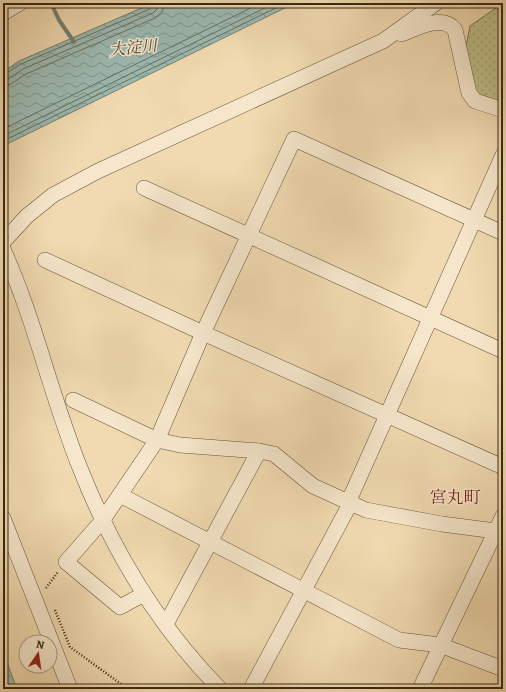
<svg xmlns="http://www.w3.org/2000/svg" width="506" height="692" font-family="Alegreya,'Noto Serif JP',serif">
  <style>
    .grass { fill: url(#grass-dots); stroke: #7c734d }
    .water { fill: url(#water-waves); stroke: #748072 }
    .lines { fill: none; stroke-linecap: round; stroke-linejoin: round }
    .shore { stroke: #6a7162; stroke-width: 1 }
    .stream { stroke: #748072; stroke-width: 4 }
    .minor-casing { stroke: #675439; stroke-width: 16 }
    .path { stroke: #392811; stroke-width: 2.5; stroke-dasharray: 1 2; stroke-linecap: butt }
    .minor { stroke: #f6e7cc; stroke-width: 15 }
    .labels { text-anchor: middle; stroke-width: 3; stroke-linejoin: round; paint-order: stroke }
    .water-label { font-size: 16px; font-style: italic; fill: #524c39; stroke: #f6e7cc }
    .quarter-label { font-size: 17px; fill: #7a1f14; stroke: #f6e7cc }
  </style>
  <defs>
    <pattern id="grass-dots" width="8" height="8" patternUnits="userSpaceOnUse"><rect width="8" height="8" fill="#bebe89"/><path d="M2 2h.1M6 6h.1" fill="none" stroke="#a4a375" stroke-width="1.8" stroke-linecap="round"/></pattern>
    <pattern id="water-waves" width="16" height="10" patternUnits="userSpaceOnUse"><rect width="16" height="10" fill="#9cbab2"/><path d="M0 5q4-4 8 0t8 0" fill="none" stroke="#80978f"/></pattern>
  </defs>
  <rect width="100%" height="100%" fill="#f1dab1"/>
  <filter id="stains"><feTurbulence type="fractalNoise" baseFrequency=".005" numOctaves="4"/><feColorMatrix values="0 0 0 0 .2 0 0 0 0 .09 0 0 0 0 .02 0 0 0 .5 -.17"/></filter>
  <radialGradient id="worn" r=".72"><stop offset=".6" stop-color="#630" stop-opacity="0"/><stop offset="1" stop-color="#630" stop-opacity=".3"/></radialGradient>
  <!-- grass -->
  <polygon class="grass" points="503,3 503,102 472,92 464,57 470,26"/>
  <!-- water -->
  <g class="water">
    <polygon points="153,3 295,3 3,146 3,72 19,61"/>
    <polygon points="3,652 17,689 3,689"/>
  </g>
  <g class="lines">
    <!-- shore -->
    <g class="shore">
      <polyline points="3,75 21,64 150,9 153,3"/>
      <polyline points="3,80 8,79 23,69 153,13 157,9 158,3"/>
      <polyline points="3,86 11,84 26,74 155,18 162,12 164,3"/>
      <polyline points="3,129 261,3"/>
      <polyline points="3,136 275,3"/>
      <polyline points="3,141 286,3"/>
    </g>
    <!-- stream -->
    <polyline class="stream" points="51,3 59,20 74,42"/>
    <!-- minor casing -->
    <g class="minor-casing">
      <g id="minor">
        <polyline points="3,13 20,3"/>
        <path d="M401,34c16,-5 41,-21 54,-4l14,63 6,8 28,9"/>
        <polyline points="144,188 503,351"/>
        <polyline points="3,242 27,216 53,195 98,171 383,41 436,3"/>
        <path d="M3,249c32,71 48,147 77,219 32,81 79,159 140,221"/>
        <polyline points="45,260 203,333 503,467"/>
        <polyline points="73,400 157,440 180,445 259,451 274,454 313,486 366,510 442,524 503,532"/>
        <polyline points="120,495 399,640 440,645 503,669"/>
        <polyline points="3,518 70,689"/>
        <polyline points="144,594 120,607 66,562 102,521 157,440 203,333 294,139 503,233"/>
        <polyline points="166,624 259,451"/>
        <polyline points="251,689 350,504 351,496 503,155"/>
        <polyline points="420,689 503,516"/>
      </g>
    </g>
    <!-- path -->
    <g class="path">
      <polyline points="46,588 58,572"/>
      <polyline points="55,610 70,647 128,689"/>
    </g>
    <!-- minor -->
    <use href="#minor" class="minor"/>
  </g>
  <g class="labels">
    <!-- water labels -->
    <g class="water-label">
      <text transform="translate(133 47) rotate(-6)" y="6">大淀川</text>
    </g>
    <!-- quarter labels -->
    <g class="quarter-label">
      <text x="455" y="503">宮丸町</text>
    </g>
  </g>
  <!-- margin -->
  <rect width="506" height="692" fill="none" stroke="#f1dab1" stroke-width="16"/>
  <rect x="4" y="4" width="498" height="684" fill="none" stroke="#392811" stroke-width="2"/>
  <rect x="8" y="8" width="490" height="676" fill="none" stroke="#392811"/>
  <!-- north arrow -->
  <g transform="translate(38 654) rotate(13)"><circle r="19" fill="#f6e7cc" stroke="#aa9b81"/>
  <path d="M0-3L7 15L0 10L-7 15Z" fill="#8f2418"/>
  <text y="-6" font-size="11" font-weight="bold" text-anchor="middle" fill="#392811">N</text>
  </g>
  <rect width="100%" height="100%" filter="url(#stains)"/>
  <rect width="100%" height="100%" fill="url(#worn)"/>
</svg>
